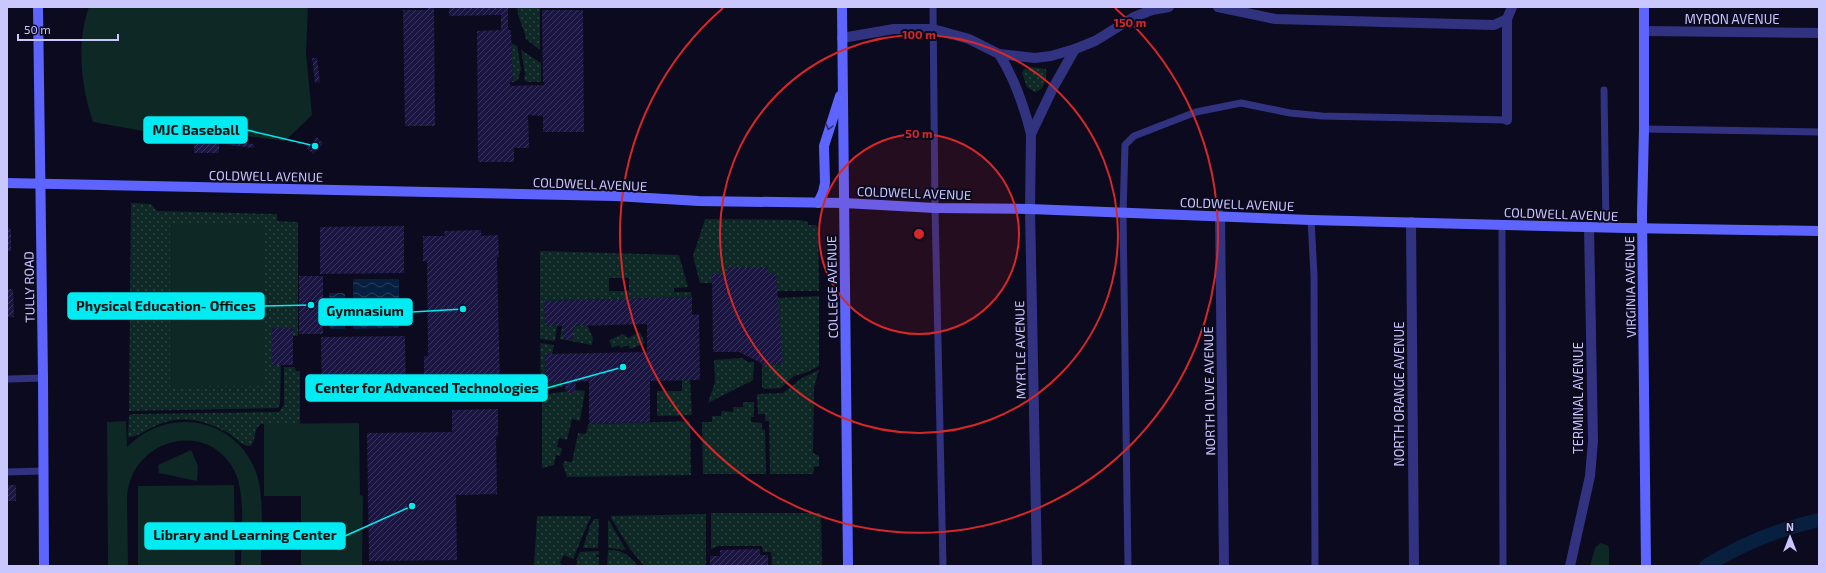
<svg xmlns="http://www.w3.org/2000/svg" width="1826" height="573" font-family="'Exo 2',sans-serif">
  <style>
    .grass { fill: url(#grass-dots); fill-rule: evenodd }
    .green { fill: #0d2825 }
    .water { fill: url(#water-waves) }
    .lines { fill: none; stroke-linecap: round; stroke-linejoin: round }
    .canal { stroke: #072040; stroke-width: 14 }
    .building { fill: url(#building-hatch) }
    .lane { stroke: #313381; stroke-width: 7 }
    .street { stroke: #313381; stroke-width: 10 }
    .secondary { stroke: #5e65ff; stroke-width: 10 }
    .oneway { stroke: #2d2e78 }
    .ring { fill: none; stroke: #d62828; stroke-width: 2 }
    .labels { text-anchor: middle; stroke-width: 4; stroke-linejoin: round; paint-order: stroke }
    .street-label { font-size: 13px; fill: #cac7ff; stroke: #0c0a1e }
    .centre { fill: #d62828; stroke: #0c0a1e; stroke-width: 2 }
    .ring-label { font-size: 12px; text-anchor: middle; font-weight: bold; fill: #d62828; stroke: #0c0a1e; stroke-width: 4; stroke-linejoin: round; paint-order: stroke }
    .leader { fill: none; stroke: #00ebf2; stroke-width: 1.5 }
    .callout-dot { fill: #00ebf2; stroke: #0c0a1e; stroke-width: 1.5 }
    .callout { fill: #00ebf2; stroke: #00ebf2; stroke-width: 1.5 }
    .callout-label { font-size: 14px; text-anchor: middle; font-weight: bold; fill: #111 }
  </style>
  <defs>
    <pattern id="grass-dots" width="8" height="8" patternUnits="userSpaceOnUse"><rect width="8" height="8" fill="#0d2825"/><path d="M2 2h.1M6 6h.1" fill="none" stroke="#2f4646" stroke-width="1.8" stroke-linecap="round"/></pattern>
    <pattern id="water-waves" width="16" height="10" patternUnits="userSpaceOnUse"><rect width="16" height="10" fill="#072040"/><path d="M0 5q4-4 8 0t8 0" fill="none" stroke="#2a3f5d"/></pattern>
    <pattern id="building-hatch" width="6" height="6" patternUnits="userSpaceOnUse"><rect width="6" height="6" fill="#1a1541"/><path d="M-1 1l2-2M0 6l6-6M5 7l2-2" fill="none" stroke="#3a365e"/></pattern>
  </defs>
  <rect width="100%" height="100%" fill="#0c0a1e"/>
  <!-- grass -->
  <g class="grass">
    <path d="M517,7h23v43l-14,-11c-2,-11 -8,-20 -9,-32z"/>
    <polygon points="511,43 517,46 521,69 518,80 513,82"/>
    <polygon points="521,50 541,63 541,82 528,82 524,80 525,74"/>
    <path d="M1031,67l15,2c1,9 -1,21 -11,23l-8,-5 -5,-14 2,-4z"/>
    <polygon points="131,203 151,204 157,211 277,214 277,221 298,222 298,336 293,336 272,329 272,365 281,365 280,403 278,408 129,411"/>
    <polygon points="705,219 800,220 808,222 808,225 816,225 818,228 819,291 777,291 776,273 768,273 768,267 728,267 728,274 712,283 700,283 693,256"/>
    <path d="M540,251l139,4 9,32 -14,1v4h17l1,5 -147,4v25h12l-2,15 -15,-2zM609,278h20v13h-20z"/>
    <polygon points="819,296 819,366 805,373 794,376 781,388 764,389 762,387 762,365 782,364 777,298"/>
    <polygon points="587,325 593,338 592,345 560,339 562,326 563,326 569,338 573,338 573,326"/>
    <polygon points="640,332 645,343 630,349 628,345 621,348 619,345 612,348 609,340 623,334 628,338"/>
    <polygon points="540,343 554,345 552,354 545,354 546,383 561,382 562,387 541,391"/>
    <polygon points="742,358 748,362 754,362 753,380 708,403 715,382 714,360"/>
    <path d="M284,367h11l1,4h4v53h-39c-9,6 -4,15 -10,22 -10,0 -15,-8 -23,-13 -11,-6 -23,-11 -35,-13 -15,-2 -29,1 -42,8 -8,4 -14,9 -23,9l1,-22 4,-1 146,-2 5,-7z"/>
    <polygon points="819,370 814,387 813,453 819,456 819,466 814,467 813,474 770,474 769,421 765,421 765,414 758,414 757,394 783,393 802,378"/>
    <polygon points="682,380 690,380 692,415 657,416 657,391 682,391"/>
    <polygon points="575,390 585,391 580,421 572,419 567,440 559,438 557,447 562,448 560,456 556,455 554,465 542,468 542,395"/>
    <polygon points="743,402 754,402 754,417 751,417 751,422 762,423 762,429 765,430 766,474 703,474 702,422 712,422 712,416 721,416 722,411 733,412 733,407 743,407"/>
    <polygon points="690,421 691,475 567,477 563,465 564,461 572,462 578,433 586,434 588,424"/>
    <polygon points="711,513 821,513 822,566 772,566 771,552 763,552 762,546 719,546 711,549"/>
    <polygon points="706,514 706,566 644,566 630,549 611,518 611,516"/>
    <polygon points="537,516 591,516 573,559 564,555 560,562 562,566 534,566"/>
    <polygon points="594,519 599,519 598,548 583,548 590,526"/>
    <polygon points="608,519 626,550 608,548"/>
    <path d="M608,550c16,0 19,4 30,16h-31z"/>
    <polygon points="599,551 599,555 596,555 596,557 599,557 599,566 576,566 578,561 576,560 580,552"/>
  </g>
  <!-- green -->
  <g class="green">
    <path d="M89,7h219l-2,46 6,62 -27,26 -63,-8 -46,4 -83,-15c-12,-36 -17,-79 -4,-115z"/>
    <polygon points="170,224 263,224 263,386 170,387"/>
    <path d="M126,421l1,26c40,-41 108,-31 129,25 9,25 5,67 5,94h-20c0,-26 5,-71 -6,-94 -26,-54 -105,-34 -108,26l1,68h-20l-1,-144z"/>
    <polygon points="359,423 360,495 363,496 362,566 301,566 301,496 264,496 264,424"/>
    <polygon points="191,450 198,466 197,481 159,473 158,465"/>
    <polygon points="234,485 235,566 138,566 138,486"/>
    <polygon points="1600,543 1607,545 1609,548 1609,566 1590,566 1595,548"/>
  </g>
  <!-- water -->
  <g class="water">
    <polygon points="353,279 399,279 399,328 353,329"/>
    <polygon points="329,293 345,293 345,329 330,329"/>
  </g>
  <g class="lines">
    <!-- canal -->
    <path class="canal" d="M1706,566c36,-22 72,-37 113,-46"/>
  </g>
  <!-- building -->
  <g class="building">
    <polygon points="427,7 434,7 435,126 405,126 403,10 428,10"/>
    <polygon points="449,7 508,7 508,30 511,30 513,82 510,82 510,86 545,85 544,82 543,82 542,10 583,10 584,132 543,132 543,116 528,115 529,148 514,148 514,162 478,162 477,31 501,30 501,15 449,16"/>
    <polygon points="312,58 317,58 320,82 315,83"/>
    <polygon points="317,137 323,144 313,154 307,148"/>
    <polygon points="228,141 254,144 254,148 228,145"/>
    <rect x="194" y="144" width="25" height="9"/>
    <polygon points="7,226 11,230 11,251 7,251"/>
    <polygon points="404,226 404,273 320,274 320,227"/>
    <polygon points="481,230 481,236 498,235 499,257 497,258 500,387 424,387 424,356 428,356 427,261 423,261 423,236 445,236 444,231"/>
    <polygon points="728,267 768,267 768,273 776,273 783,364 762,365 761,363 739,352 713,352 712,274 728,274"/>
    <rect x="299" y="276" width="24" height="58"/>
    <polygon points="7,289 13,289 14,317 7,317"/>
    <polygon points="692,297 692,315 699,314 700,380 650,381 650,422 589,424 589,381 576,382 575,393 566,392 564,382 546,383 545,354 647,352 647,324 573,326 573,339 563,339 563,326 545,326 544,301"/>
    <rect x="272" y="328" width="21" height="37"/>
    <polygon points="405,336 406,390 322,391 321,337"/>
    <polygon points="498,409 498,436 496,437 497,494 456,495 457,560 369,561 367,433 452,432 452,410"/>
    <rect x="7" y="485" width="9" height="16"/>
    <polygon points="760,549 760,555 768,555 768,566 710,566 710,556 720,556 720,550"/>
  </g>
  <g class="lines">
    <!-- lane -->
    <g class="lane">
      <polyline points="933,7 935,208 943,566"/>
      <polyline points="1604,90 1606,228"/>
      <polyline points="1644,129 1819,132"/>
      <polyline points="1311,220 1314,275 1315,566"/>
      <polyline points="1502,225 1503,566"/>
      <polyline points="9,379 43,378"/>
      <polyline points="7,472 43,471"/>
      <polyline points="1128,566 1123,214 1125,145 1134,136 1196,112 1241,103 1290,113 1322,116 1507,120"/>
    </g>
    <!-- street -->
    <g class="street">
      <polyline points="1218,7 1275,19 1494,25 1507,19 1512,7"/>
      <polyline points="1644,31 1819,33"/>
      <polyline points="842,38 894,29 933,29 969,39 999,54 1035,58 1051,56 1075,49 1095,41 1134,17 1152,10 1169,7"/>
      <path d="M999,54c16,25 25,52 32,80"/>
      <polyline points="1507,120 1507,19"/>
      <polyline points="1220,215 1224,566"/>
      <polyline points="1411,222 1414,566"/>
      <polyline points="1037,566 1030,209 1031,134 1053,88 1075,49"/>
      <polyline points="1570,566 1590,476 1593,441 1589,227"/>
    </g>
    <!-- secondary -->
    <g class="secondary">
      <polyline points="38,7 43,378 44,566"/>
      <polyline points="842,7 848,566"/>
      <polyline points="1644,7 1644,129 1642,214 1646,566"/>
      <polyline points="7,183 615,196 699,201 844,203 935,208 1030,209 1311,220 1625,228 1819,231"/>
      <polyline points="818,203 823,192 825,183 824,146 840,96"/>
    </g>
  </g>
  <!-- one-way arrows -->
  <defs><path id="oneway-chevron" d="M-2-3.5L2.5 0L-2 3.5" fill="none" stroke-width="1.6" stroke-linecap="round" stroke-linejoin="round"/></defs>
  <use class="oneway" href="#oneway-chevron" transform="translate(829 127) rotate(106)"/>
  <!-- distance rings -->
  <circle cx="919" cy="234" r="100" fill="#d62828" fill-opacity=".12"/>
  <g class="ring">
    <circle cx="919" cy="234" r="100"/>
    <circle cx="919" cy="234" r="199"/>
    <path d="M1115 8A299 299 0 1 1 723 8"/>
  </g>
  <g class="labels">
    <!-- street labels -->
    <g class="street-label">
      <text x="1732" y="24">MYRON AVENUE</text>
      <text transform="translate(266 176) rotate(1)" y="5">COLDWELL AVENUE</text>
      <text transform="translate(590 184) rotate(2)" y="5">COLDWELL AVENUE</text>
      <text transform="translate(914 193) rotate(2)" y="5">COLDWELL AVENUE</text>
      <text transform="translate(1237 204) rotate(2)" y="5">COLDWELL AVENUE</text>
      <text transform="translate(1561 214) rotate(2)" y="5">COLDWELL AVENUE</text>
      <text transform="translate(29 287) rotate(-91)" y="5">TULLY ROAD</text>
      <text transform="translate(832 287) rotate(-91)" y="5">COLLEGE AVENUE</text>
      <text transform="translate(1630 287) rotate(-91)" y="5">VIRGINIA AVENUE</text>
      <text transform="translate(1020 350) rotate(-91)" y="5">MYRTLE AVENUE</text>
      <text transform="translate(1209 391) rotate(-91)" y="5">NORTH OLIVE AVENUE</text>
      <text transform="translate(1399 394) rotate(-90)" y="5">NORTH ORANGE AVENUE</text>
      <text transform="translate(1578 398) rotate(-90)" y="5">TERMINAL AVENUE</text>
    </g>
  </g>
  <circle cx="919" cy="234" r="6" class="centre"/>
  <g class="ring-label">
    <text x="1130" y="27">150 m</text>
    <text x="919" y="39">100 m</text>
    <text x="919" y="138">50 m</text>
  </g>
  <!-- callouts -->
  <path class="leader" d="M315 146L247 130M311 305L264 306M463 309L412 312M623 367L547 388M412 506L345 536"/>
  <g class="callout-dot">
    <circle cx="315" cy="146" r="4"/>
    <circle cx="311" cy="305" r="4"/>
    <circle cx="463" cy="309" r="4"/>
    <circle cx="623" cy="367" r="4"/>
    <circle cx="412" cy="506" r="4"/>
  </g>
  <g class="callout">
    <rect x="144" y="117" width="103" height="26" rx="4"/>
    <rect x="68" y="293" width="196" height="26" rx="4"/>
    <rect x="319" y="299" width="93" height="26" rx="4"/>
    <rect x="306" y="375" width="241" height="26" rx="4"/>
    <rect x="145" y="523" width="200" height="26" rx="4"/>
  </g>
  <g class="callout-label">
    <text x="196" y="135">MJC Baseball</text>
    <text x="166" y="311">Physical Education- Offices</text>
    <text x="365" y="316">Gymnasium</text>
    <text x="427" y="393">Center for Advanced Technologies</text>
    <text x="245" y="540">Library and Learning Center</text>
  </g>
  <!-- border -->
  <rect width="1826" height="573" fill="none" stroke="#cac7ff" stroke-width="16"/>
  <!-- north arrow -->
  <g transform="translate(1790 537)" stroke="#0c0a1e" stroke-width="3" paint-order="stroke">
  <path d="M0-3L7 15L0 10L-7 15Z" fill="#cac7ff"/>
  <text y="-6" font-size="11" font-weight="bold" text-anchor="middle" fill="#cac7ff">N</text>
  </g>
  <!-- scale -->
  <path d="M18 34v6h100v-6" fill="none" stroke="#cac7ff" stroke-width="2"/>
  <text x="24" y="34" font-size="12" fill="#cac7ff" stroke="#0c0a1e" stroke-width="3" paint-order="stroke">50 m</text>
</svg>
